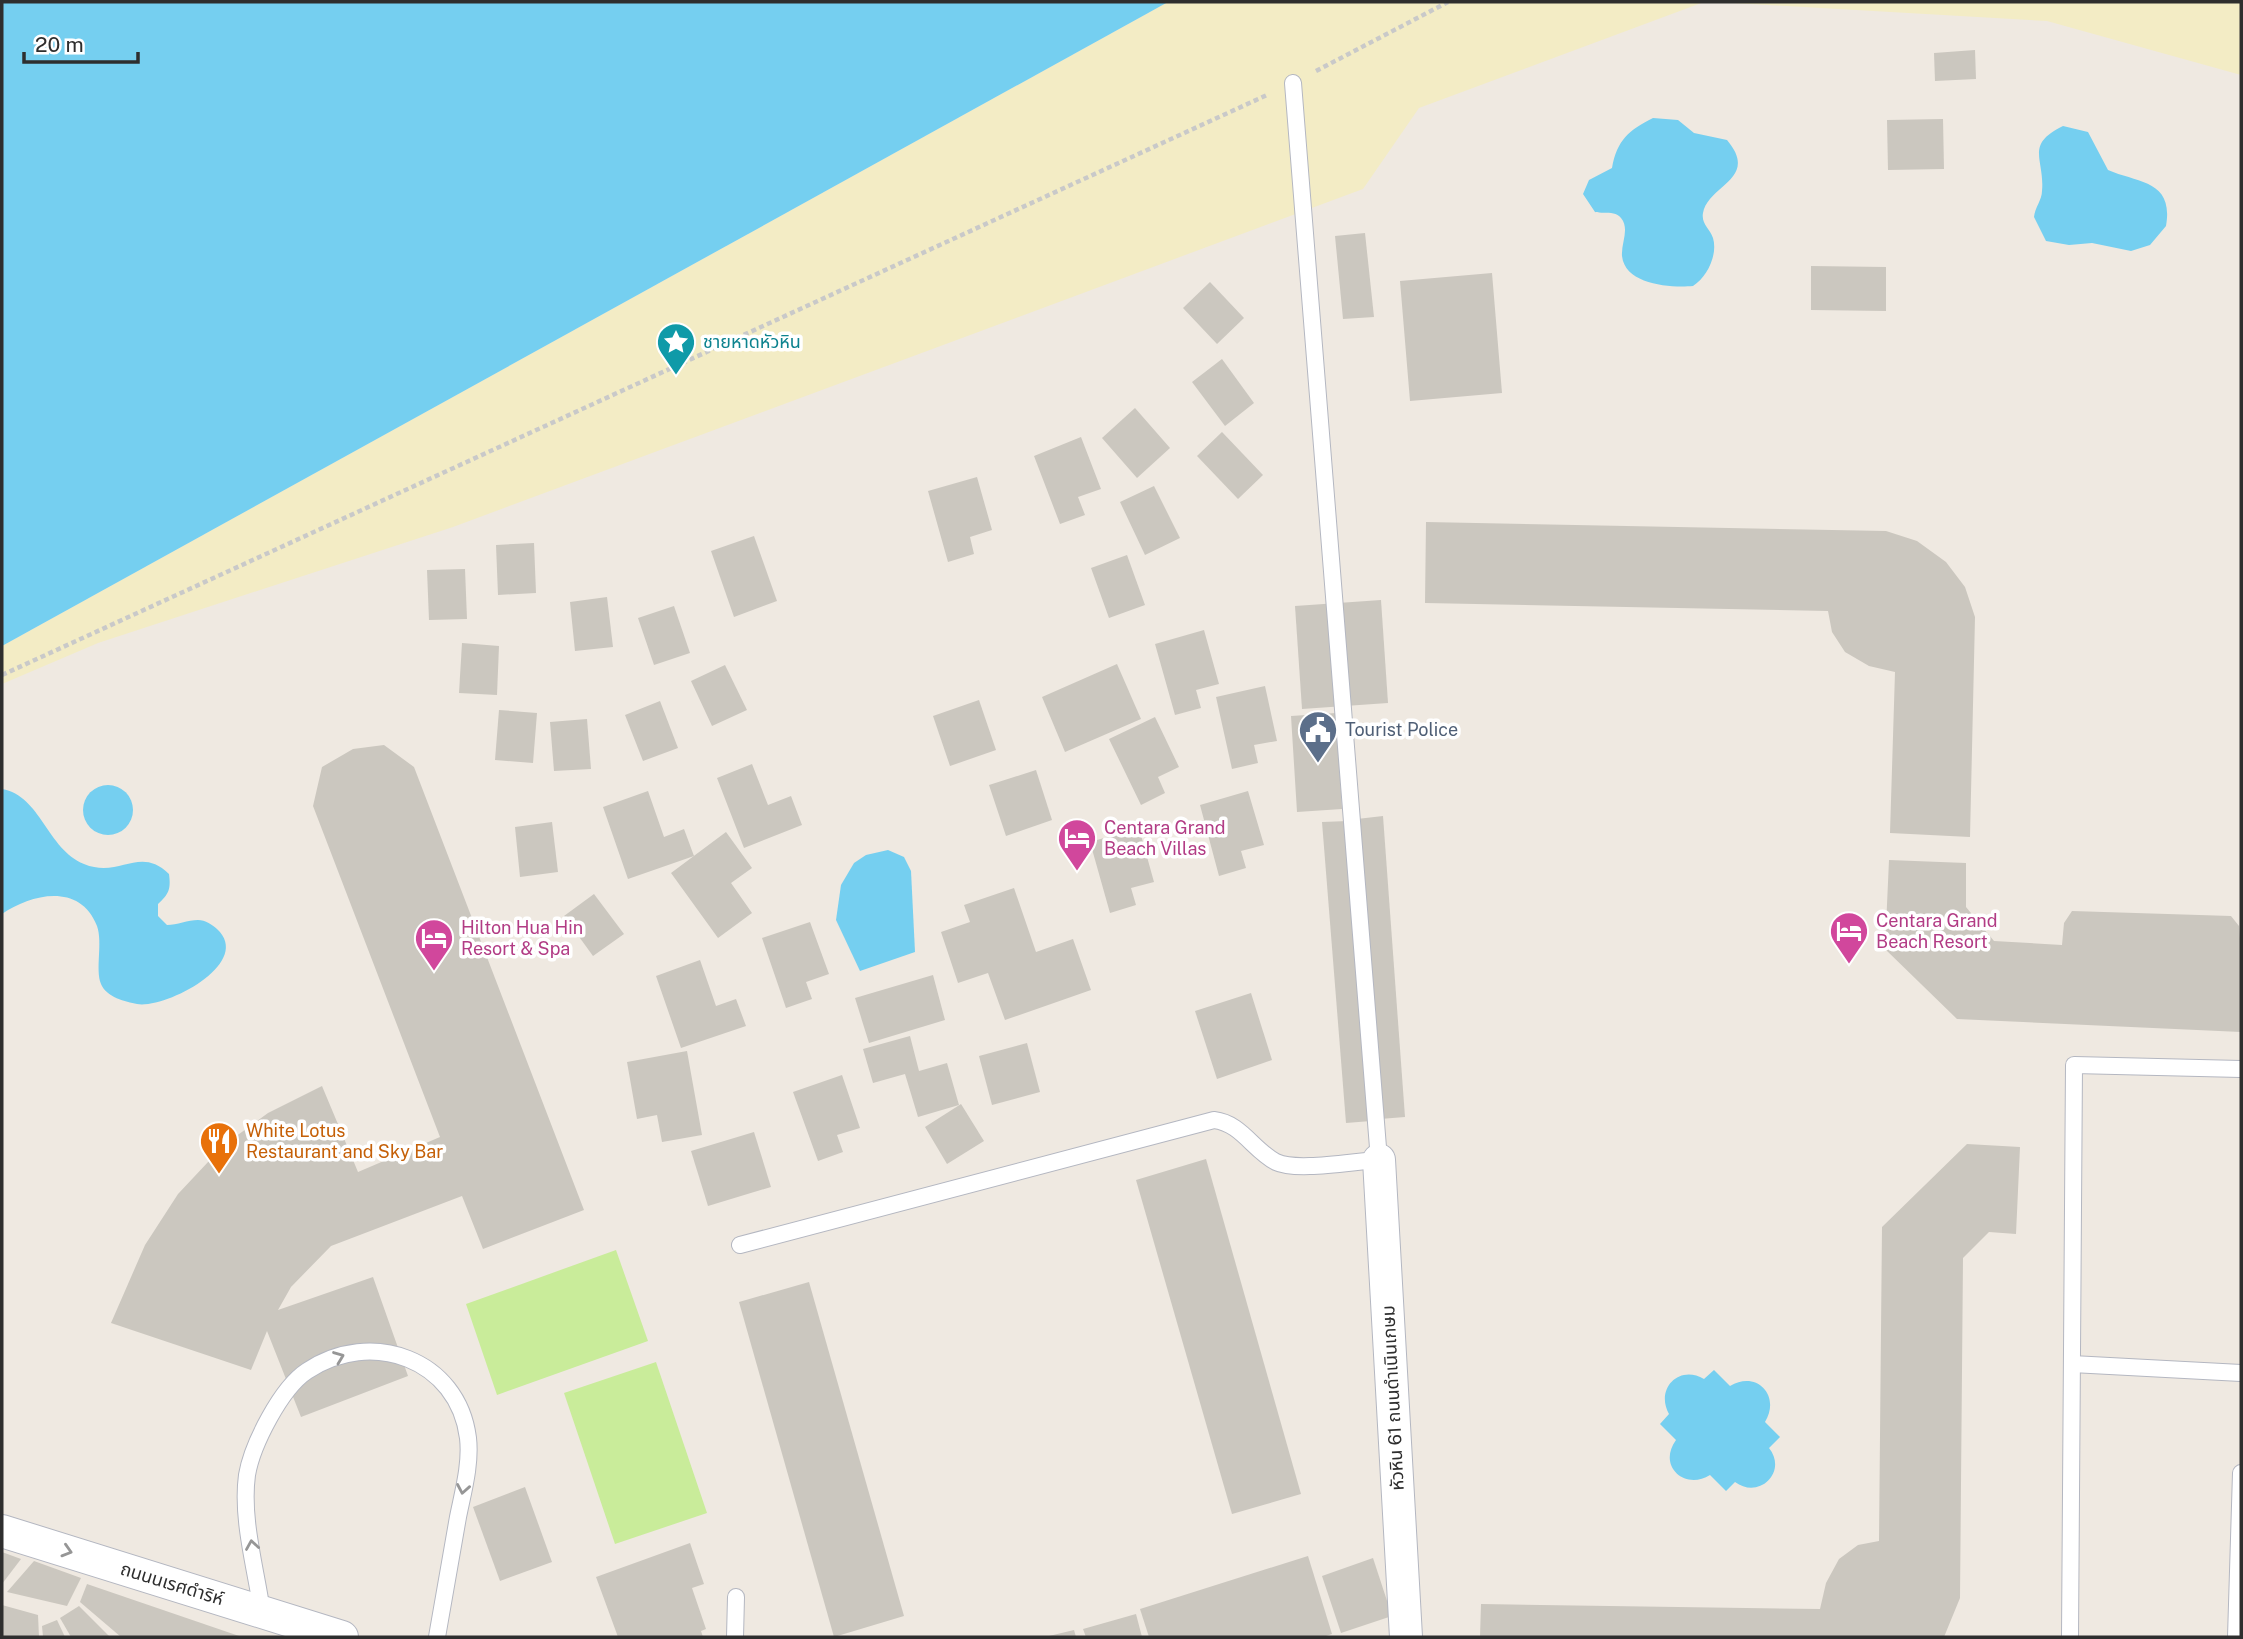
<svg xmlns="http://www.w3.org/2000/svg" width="2243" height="1639" font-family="'Public Sans','Noto Sans Thai',sans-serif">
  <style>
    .sand { fill: #f3ecc5 }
    .pitch { fill: #c9ec9a }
    .water { fill: #75cff0 }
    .building { fill: #cbc7bf }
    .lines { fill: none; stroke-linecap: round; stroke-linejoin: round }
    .lane-casing { stroke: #b4b7c1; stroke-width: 18 }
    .street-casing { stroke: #b4b7c1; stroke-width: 34 }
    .path { stroke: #c9c9c9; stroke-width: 4.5; stroke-dasharray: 5 3.5; stroke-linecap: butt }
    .lane { stroke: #fff; stroke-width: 16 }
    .street { stroke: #fff; stroke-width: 32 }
    .oneway { stroke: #969696 }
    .labels { text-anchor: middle; stroke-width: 7; stroke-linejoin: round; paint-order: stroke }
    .culture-label { font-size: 18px; fill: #0d838f; stroke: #fff; text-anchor: start }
    .service-label { font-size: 18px; fill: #4e5e75; stroke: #fff; text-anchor: start }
    .hotel-label { font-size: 18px; fill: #b23c85; stroke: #fff; text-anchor: start }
    .food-label { font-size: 18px; fill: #c56008; stroke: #fff; text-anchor: start }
    .street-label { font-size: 18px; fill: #2e2e2e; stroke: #fff }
  </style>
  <rect width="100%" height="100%" fill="#efe9e1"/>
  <!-- sand -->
  <g class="sand">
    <polygon points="1168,2 1704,2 1419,108 1363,189 453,527 98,643 2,684 2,646"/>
    <polygon points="1716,2 2241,2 2241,75 2047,21"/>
  </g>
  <!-- pitch -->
  <g class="pitch">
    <polygon points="616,1250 648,1341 497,1395 466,1304"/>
    <polygon points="656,1362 707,1513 615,1544 564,1393"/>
  </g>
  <!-- water -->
  <g class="water">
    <polygon points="2,2 1168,2 2,646"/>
    <path d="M1653,118l25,2 16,13 33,7c33,39 -19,45 -24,73 -2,11 7,16 10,25 5,17 -6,39 -20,48 -22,2 -68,-1 -71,-30 -1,-13 8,-27 -1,-38 -6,-8 -18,-4 -26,-6l-12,-18 6,-14 23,-12c5,-28 17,-38 41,-50z"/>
    <path d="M2063,126l25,6 20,38c30,13 66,10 58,56l-16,19 -19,6 -39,-8 -23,2 -23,-4 -12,-24c1,-10 8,-17 8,-26 3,-32 -18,-46 21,-65z"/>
    <circle cx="108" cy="810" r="25"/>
    <path d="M2,789c39,7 45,60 82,75 36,15 55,-19 85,10 2,15 0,20 -11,30v12l9,9c10,0 21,-5 31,-5 7,0 15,5 19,9 37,34 -51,80 -80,75 -11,-2 -31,-7 -36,-20 -6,-15 2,-41 -4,-58 -17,-44 -66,-32 -95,-12z"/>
    <polygon points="888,850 904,857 911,871 915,952 860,971 836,920 841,885 854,863 866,855"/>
    <path d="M1714,1370l16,16c27,-16 51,10 35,36l15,15 -11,11c19,24 -10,52 -34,34l-9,9 -16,-16c-25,16 -53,-9 -34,-35l-16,-16 9,-10c-14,-25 10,-50 35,-35z"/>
  </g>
  <!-- building -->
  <g class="building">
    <polygon points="1975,50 1976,79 1935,81 1934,53"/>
    <polygon points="1943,119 1944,169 1888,170 1887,120"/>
    <polygon points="1365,233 1374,317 1343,319 1335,236"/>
    <polygon points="1811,266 1886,267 1886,311 1811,310"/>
    <polygon points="1492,273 1502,393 1410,401 1400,281"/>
    <polygon points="1210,282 1244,318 1217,344 1183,308"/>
    <polygon points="1222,359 1254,403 1225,426 1192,382"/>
    <polygon points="1135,408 1170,448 1137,478 1102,438"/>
    <polygon points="1222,432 1263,475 1238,499 1197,456"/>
    <polygon points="1081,437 1101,489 1078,497 1085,515 1060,524 1034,456"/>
    <polygon points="977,477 992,530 970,537 974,554 948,562 928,491"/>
    <polygon points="1154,486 1180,538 1145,555 1120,502"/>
    <polygon points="1426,522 1886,531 1917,541 1946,562 1965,587 1975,617 1970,837 1890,833 1895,672 1869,666 1845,652 1832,632 1828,611 1425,603"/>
    <polygon points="754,536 777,601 734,617 711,551"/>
    <polygon points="534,543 536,593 498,595 496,545"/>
    <polygon points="1127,555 1145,605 1109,618 1091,568"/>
    <polygon points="465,569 467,619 429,620 427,570"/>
    <polygon points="607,597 613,647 575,651 570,602"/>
    <polygon points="1381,600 1388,703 1302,709 1295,606"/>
    <polygon points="674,606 690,653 654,665 638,618"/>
    <polygon points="1204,630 1219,684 1196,690 1201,708 1175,715 1155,644"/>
    <polygon points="462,643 499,646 497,695 459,693"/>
    <polygon points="1117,664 1141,719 1065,752 1042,697"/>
    <polygon points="725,665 747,710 712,726 691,681"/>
    <polygon points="1265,686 1277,741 1254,745 1258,763 1232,769 1216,697"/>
    <polygon points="979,700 996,750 950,766 933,716"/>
    <polygon points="660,701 678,748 643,761 625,715"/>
    <polygon points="499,710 537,713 533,763 495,760"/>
    <polygon points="1336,713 1342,809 1297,812 1291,716"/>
    <polygon points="1155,717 1179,767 1158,777 1165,793 1141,805 1109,739"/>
    <polygon points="587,719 591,769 554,771 550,722"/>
    <polygon points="384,745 414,767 584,1210 483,1249 462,1196 331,1246 291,1287 278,1310 373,1277 408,1376 301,1417 267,1331 251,1370 111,1323 145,1245 178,1194 224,1145 268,1113 322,1086 358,1172 440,1137 313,806 322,767 353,749"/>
    <polygon points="752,764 768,805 791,796 802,825 744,848 717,778"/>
    <polygon points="1036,770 1052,820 1006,836 989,785"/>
    <polygon points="648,791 664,837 684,829 694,856 628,879 603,807"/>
    <polygon points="1248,791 1264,845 1241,851 1246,868 1219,876 1200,805"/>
    <polygon points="1383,816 1405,1117 1380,1119 1357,819"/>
    <polygon points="1348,821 1371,1121 1346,1123 1322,822"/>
    <polygon points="552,822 558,872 520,877 515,827"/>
    <polygon points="1139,828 1154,882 1131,888 1136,905 1110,913 1090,842"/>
    <polygon points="726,832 752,868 731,883 752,913 718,938 671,873"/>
    <polygon points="1889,860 1966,863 1966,907 1994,941 2062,945 2064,923 2072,911 2231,916 2239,926 2241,951 2241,1032 1957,1019 1885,949"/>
    <polygon points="1014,888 1036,952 1073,939 1091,990 1005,1020 988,973 958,983 941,932 970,922 964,905"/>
    <polygon points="594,894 624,934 593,956 564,916"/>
    <polygon points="810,922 829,974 806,982 812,999 786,1008 762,938"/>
    <polygon points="700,960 716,1006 736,999 746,1026 681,1048 656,976"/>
    <polygon points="933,975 945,1020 869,1043 855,998"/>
    <polygon points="1251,993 1272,1060 1217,1079 1195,1011"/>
    <polygon points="910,1036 919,1071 947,1063 959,1105 918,1117 905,1074 873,1083 863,1049"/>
    <polygon points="1027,1043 1040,1092 992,1105 979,1056"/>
    <polygon points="687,1051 702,1135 662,1142 657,1115 637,1119 627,1062"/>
    <polygon points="842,1075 860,1128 837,1135 843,1152 818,1161 793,1092"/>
    <polygon points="961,1104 984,1141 947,1164 925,1127"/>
    <polygon points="754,1132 771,1187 708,1206 691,1151"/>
    <polygon points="1967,1144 2020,1147 2016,1234 1989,1232 1963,1258 1960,1598 1944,1637 1480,1637 1481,1604 1820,1609 1826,1583 1839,1559 1858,1545 1879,1541 1882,1227"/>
    <polygon points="1206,1159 1301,1494 1232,1514 1136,1180"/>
    <polygon points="809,1282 904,1616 834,1637 739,1302"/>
    <polygon points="525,1487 552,1562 500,1581 473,1507"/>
    <polygon points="690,1543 704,1584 692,1588 706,1629 701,1631 703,1637 618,1637 596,1577"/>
    <polygon points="2,1552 21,1559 2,1584"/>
    <polygon points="1308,1556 1332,1634 1323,1637 1149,1637 1140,1609"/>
    <polygon points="1373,1558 1392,1616 1341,1633 1322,1576"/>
    <polygon points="34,1561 81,1578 67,1606 7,1592"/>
    <polygon points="87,1584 242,1637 121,1637 80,1602"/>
    <polygon points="2,1605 38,1615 39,1637 2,1637"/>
    <polygon points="79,1606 110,1637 71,1637 60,1618"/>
    <polygon points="1136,1614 1142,1637 1086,1637 1083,1629"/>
    <polygon points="57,1620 65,1637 43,1637 42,1626"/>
    <polygon points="1074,1630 1076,1637 1049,1637 1049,1636"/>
  </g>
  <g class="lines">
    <!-- lane casing -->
    <g class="lane-casing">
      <g id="lane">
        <path d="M740,1245l474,-125c27,3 39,30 62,42 21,10 78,-1 103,-2l-86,-1077"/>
        <polyline points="2072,1364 2241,1373"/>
        <path d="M262,1612c-6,-43 -21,-93 -15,-137 5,-30 34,-87 60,-104 64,-43 151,-12 161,67 3,26 -5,54 -10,79 -7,40 -14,80 -21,120"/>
        <polyline points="735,1637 736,1597"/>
        <polyline points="2070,1637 2074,1065 2241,1069"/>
        <polyline points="2236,1637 2241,1473"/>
      </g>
    </g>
    <!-- street casing -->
    <g class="street-casing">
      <g id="street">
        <polyline points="1379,1160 1406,1637"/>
        <polyline points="2,1531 342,1637"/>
      </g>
    </g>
    <!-- path -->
    <g class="path">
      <polyline points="1316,71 1448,2"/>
      <polyline points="2,675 1267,95"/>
    </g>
    <!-- lane -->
    <use href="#lane" class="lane"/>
    <!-- street -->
    <use href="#street" class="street"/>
  </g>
  <!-- one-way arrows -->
  <defs><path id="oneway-chevron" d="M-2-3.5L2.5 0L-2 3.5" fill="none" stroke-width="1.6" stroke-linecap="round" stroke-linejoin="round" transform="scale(1.75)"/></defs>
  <g class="oneway">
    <use href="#oneway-chevron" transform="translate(339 1357) rotate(-21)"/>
    <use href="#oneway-chevron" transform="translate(463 1489) rotate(100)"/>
    <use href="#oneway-chevron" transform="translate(252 1545) rotate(-99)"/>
    <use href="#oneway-chevron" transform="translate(67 1551) rotate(17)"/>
  </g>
  <!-- icons -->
  <defs>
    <g id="sight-pin" transform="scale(2.0125)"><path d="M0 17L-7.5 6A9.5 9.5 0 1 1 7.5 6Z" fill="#0f9aa8" stroke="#fff"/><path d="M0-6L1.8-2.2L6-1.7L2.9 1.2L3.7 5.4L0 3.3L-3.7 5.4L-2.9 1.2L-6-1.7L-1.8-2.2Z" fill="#fff"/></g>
    <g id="civic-pin" transform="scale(2.0125)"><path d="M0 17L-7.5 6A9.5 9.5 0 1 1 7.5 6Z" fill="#5c6f8a" stroke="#fff"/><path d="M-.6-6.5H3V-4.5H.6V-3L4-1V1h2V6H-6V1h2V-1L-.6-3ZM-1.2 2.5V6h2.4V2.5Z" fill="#fff"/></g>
    <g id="hotel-pin" transform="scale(2.0125)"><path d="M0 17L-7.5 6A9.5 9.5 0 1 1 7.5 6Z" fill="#d1479c" stroke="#fff"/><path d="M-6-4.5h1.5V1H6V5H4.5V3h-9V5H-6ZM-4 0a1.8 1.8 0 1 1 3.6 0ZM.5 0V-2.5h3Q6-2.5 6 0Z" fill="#fff"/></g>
    <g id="restaurant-pin" transform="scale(2.0125)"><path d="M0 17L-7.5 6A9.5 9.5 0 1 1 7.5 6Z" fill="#e8710a" stroke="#fff"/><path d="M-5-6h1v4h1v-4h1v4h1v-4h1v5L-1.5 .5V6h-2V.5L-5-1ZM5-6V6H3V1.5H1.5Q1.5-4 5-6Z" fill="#fff"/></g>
  </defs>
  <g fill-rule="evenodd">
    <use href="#sight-pin" x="676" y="342"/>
    <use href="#civic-pin" x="1318" y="730"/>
    <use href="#hotel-pin" x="1077" y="838"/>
    <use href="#hotel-pin" x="1849" y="931"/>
    <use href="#hotel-pin" x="434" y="938"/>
    <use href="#restaurant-pin" x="219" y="1141"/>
  </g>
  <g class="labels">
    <!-- culture labels -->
    <g class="culture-label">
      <text x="703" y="348">ชายหาดหัวหิน</text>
    </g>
    <!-- service labels -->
    <g class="service-label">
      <text x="1345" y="736">Tourist Police</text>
    </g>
    <!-- hotel labels -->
    <g class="hotel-label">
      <text x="1104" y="834">Centara Grand<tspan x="1104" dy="21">Beach Villas</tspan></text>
      <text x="1876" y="927">Centara Grand<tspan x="1876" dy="21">Beach Resort</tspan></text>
      <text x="461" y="934">Hilton Hua Hin<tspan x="461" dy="21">Resort &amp; Spa</tspan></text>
    </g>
    <!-- food labels -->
    <g class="food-label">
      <text x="246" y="1137">White Lotus<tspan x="246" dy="21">Restaurant and Sky Bar</tspan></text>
    </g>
    <!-- street labels -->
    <g class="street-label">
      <text transform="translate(1393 1398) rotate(-93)" y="6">หัวหิน 61 ถนนดำเนินเกษม</text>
      <text transform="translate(172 1584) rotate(17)" y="6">ถนนนเรศดำริห์</text>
    </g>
  </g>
  <!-- border -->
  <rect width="2243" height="1639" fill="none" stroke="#2e2e2e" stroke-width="7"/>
  <!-- scale -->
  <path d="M24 52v10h114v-10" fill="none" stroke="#2e2e2e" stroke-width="3.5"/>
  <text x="35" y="52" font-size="21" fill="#2e2e2e" stroke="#ffffff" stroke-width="5" paint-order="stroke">20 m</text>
</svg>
